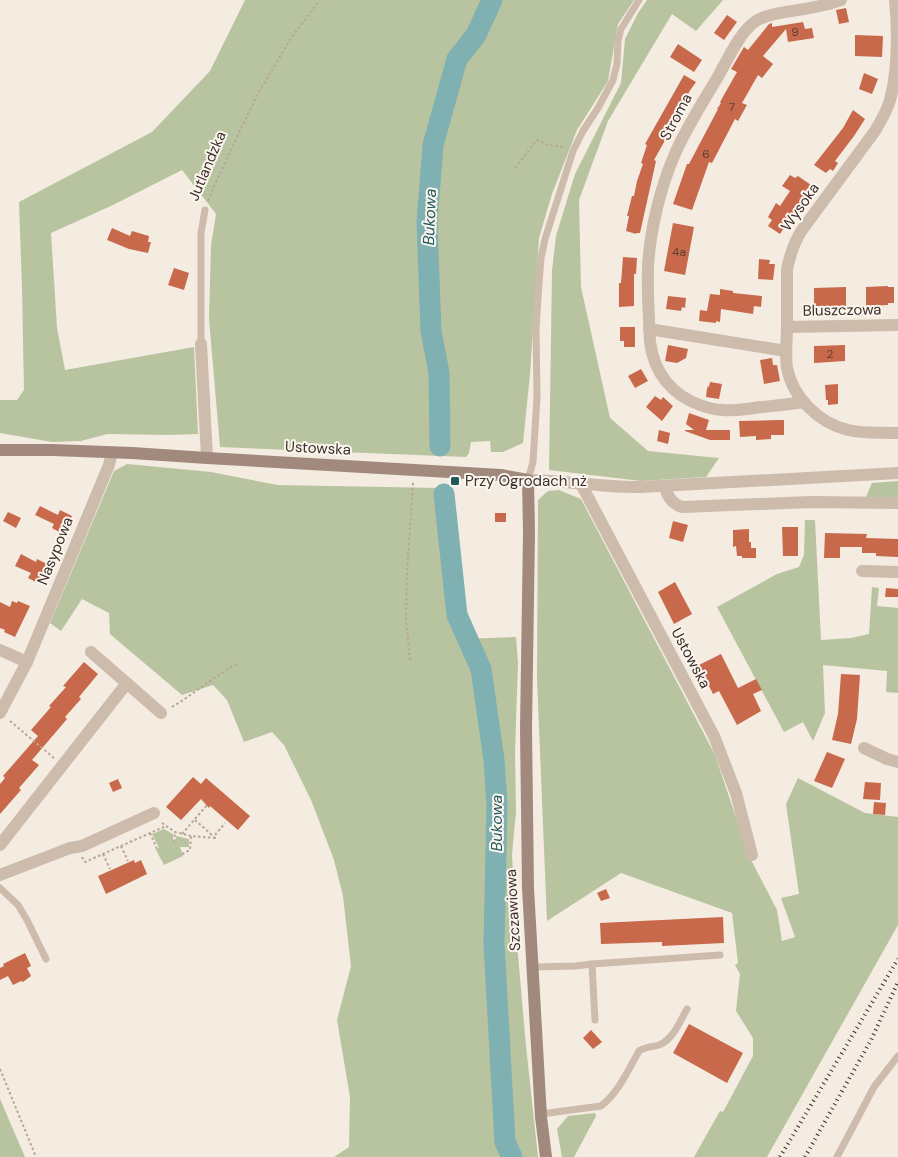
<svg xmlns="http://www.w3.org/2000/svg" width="898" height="1157" font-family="'DM Sans',sans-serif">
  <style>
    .green { fill: #b8c4a0 }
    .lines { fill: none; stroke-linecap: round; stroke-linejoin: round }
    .river { stroke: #7fb0b2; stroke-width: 21 }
    .building { fill: #c8694b }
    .path { stroke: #b9a596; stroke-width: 2; stroke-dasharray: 2.5 2.5; stroke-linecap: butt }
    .lane { stroke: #cdbbac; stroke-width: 7 }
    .street { stroke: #cdbbac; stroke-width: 12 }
    .secondary { stroke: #a18a7d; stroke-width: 12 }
    .rail { stroke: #3b302b; stroke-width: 4; stroke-dasharray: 1 4; stroke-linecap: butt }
    .poi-dot { fill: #1f5a5e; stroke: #fbf5ee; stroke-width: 2 }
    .labels { text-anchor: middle; stroke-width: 4; stroke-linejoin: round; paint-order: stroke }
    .number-label { font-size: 12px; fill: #5e3e33 }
    .street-label { font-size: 15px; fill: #3b302b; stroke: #fbf5ee }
    .poi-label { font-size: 15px; fill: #3b302b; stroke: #fbf5ee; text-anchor: start }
    .water-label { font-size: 16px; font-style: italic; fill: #1f5a5e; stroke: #fbf5ee }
  </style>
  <rect width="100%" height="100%" fill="#f4ebe1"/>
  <!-- green -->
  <g class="green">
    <polygon points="245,0 634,0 618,24 608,81 577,130 552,194 539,238 530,374 523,443 503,452 491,452 490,441 471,442 469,453 466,457 220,447 209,319 211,245 216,214 182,170 113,205 51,233 57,328 65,370 194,347 198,434 168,435 107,434 81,441 52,442 0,433 0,400 17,400 24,390 22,288 19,202 152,132 210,71"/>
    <polygon points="647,0 723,0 696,31 672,14 608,121 579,200 581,287 610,418 648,451 719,458 706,477 641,481 549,470 552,271 556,236 575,174 621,83 625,39 638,13"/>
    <polygon points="127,464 211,472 277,485 440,488 454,616 462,639 516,637 518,663 515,751 516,812 512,854 516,932 526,1046 538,1157 334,1157 349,1147 350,1097 337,1020 351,966 343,896 334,860 311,800 284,745 272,732 244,742 227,700 213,685 182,695 110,634 109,613 82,599 61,631 50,623 114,471"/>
    <polygon points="898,481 898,498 866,497 872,483"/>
    <polygon points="559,490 581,499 715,755 749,856 777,910 782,941 795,937 781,898 799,894 786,804 798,778 865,813 898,817 898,925 767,1157 694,1157 720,1111 723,1112 753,1056 753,1038 736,1011 740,974 735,965 738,963 732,913 621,873 547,921 537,679 538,500 548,491"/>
    <polygon points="805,520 815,520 821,640 851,638 869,634 872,587 879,588 877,606 898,608 898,693 886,692 887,671 823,665 825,713 813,741 803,722 784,732 717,607 777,574 799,567 804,555"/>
    <polygon points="164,829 173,834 173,842 175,842 176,836 189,839 189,847 180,847 183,856 164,865 156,850 159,848 152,834"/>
    <polygon points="0,1099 25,1157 0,1157"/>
    <polygon points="595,1113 596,1116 574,1157 562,1157 557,1129 568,1116"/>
  </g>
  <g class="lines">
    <!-- river -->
    <g class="river">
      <polyline points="440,446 439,373 431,331 427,222 433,145 457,59 476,35 492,0"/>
      <polyline points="444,494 457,615 481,669 494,760 497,803 494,944 505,1142 512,1157"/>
    </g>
  </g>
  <!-- building -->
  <g class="building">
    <polygon points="846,8 849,22 839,24 836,10"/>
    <polygon points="727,15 737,22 724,40 714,33"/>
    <polygon points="803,22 805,29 812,28 814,38 788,42 786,29 763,56 773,64 762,78 758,75 742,103 747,105 738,121 735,119 712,163 709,162 692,210 673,204 687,164 689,164 718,109 717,109 721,103 720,102 737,72 731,69 744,47 748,50 769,24 772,23 772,27"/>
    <polygon points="855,35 883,36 882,57 855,56"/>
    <polygon points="678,44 702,60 694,72 670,57"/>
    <polygon points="864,73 878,79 872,94 859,89"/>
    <polygon points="684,75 696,82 689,92 682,110 654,160 656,161 640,233 636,233 636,234 626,231 629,216 627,216 632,196 634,196 637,181 643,164 641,163 647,145 645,144"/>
    <polygon points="853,110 865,119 854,136 835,161 838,163 833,171 830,169 826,173 814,165 843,128"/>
    <polygon points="790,175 795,178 798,176 814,187 807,197 805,195 780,234 768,226 772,220 768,217 776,203 780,206 790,191 782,186"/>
    <polygon points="673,223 694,227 685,275 664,271"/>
    <polygon points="112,228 130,236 132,231 149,236 148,242 151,242 148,253 129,249 107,240"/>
    <polygon points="623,257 637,258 636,274 634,274 634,306 619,307 619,283 621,283"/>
    <polygon points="759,259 770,260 769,264 775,264 773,280 758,279"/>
    <polygon points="174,268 189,273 184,290 168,285"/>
    <polygon points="888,286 888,287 894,287 894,303 888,303 888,305 866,306 866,287"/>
    <polygon points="846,287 846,306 814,306 814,288"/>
    <polygon points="720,289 733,291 733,293 762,296 761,307 754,306 753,314 721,309 720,322 716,321 716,323 699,321 700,310 707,311 710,294 720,295"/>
    <polygon points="668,296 686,298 685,308 682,307 681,311 666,309"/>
    <polygon points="620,327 635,327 635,347 624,347 624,341 620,341"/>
    <polygon points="668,345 688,349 686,358 677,363 665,361"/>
    <polygon points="845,345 845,361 814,363 814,346"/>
    <polygon points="772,358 773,365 777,365 780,381 764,384 760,360"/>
    <polygon points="641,369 648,381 635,388 628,376"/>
    <polygon points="710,382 722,384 719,399 706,397 707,389 708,386 709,387"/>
    <polygon points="838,384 838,404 828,405 828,400 826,400 825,385"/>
    <polygon points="655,396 661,400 663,397 673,406 662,421 646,407"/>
    <polygon points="689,413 709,420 706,430 730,430 730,440 710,440 685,431 685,430 694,430 686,424"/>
    <polygon points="779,420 784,420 784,435 771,435 771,439 756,440 756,436 740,437 739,421"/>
    <polygon points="659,430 670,433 668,444 657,441"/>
    <polygon points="40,506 58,515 60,510 72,516 63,534 52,528 54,524 35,515"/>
    <polygon points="8,512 21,518 16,528 3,521"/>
    <rect x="495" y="513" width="11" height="9"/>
    <polygon points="673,521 688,525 683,542 669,538"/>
    <polygon points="782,527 798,527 798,556 783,556"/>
    <polygon points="749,529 749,542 751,542 751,548 756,548 756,558 742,558 742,556 737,556 736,546 733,547 733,530"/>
    <polygon points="825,533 867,534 866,538 898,539 898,557 876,556 876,553 862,553 862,547 840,547 840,558 824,558"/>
    <polygon points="21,554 36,562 37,559 49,565 40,584 28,578 31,573 15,566"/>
    <polygon points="675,582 692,614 674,624 658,592"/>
    <polygon points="886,588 898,589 898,597 885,597"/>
    <polygon points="12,601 17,603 18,601 30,606 15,637 4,632 5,630 0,628 0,602 10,607"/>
    <polygon points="721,654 738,688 756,679 762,690 753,694 761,711 737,725 719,691 713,694 708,684 706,685 697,666"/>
    <polygon points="84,662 98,674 79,697 81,699 65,717 67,719 32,760 39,765 19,788 21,790 0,814 0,784 5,778 3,776 38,736 31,730 51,707 49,706 66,687 63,686"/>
    <polygon points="841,674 860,675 857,719 851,744 832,740 838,714"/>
    <polygon points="827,752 845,759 832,788 814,781"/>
    <polygon points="193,777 201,784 206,778 250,816 238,830 210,806 209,808 201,799 181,820 166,807"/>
    <polygon points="118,779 122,788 113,792 109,783"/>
    <polygon points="865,782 881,783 880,800 863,799"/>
    <polygon points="874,802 886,803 885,815 873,814"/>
    <polygon points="134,860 135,863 141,860 147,874 106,894 98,876"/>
    <polygon points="606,889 610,898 601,901 597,893"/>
    <polygon points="723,917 724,943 662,946 662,942 601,944 600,923"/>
    <polygon points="25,953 31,966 27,968 31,976 23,982 21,981 13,985 8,976 0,980 0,968 4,966 3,964"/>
    <polygon points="689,1024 743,1053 727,1083 673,1053"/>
    <polygon points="591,1030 602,1042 593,1049 583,1038"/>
  </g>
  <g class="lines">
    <!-- path -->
    <g class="path">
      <polyline points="515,168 537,140 548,145 565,147"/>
      <polyline points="208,201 215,184 256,97 291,38 320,0"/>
      <polyline points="410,660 406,619 407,572 413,482"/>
      <path d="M172,707c23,-14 43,-31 66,-44"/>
      <polyline points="10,721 54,758"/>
      <polyline points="195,820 212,835 215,838 215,835 225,823"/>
      <polyline points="162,823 175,832 191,836"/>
      <polyline points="150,833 157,849"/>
      <polyline points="182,834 208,804"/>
      <polyline points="174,842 175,832"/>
      <polyline points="121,846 128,861"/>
      <polyline points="103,854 110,869"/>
      <polyline points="182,854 190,850 191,836 215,838"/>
      <polyline points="82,857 85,862 166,826"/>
      <polyline points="0,1069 36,1157"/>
    </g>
    <!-- lane -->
    <g class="lane">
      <polyline points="201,344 201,233 205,210"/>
      <polyline points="528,480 533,462 537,397 536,329 539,283 541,258 545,239 573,151 583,131 598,108 613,80 617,64 618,41 621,29 639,0"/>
      <polyline points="0,888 18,905 27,920 46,959"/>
      <polyline points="592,964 595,1020"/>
      <polyline points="533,967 575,966 592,964 720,955"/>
      <path d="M541,1114l60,-8c18,-14 27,-36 38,-55 6,-4 13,-4 20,-6 14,-5 21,-24 28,-36"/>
      <polyline points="837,1157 874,1087 898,1056"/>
    </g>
    <!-- street -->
    <g class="street">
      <path d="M895,0c3,30 3,71 -5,100 -3,11 -9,21 -15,31l-73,99c-8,12 -12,25 -15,39 0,19 0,38 0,57 0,14 -2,28 0,42 6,30 32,55 61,62 16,4 34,2 50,3"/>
      <polyline points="787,327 898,325"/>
      <polyline points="649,329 786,351"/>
      <polyline points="201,344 207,458"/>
      <path d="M804,402c-14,2 -28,4 -43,5 -12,2 -25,4 -38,3 -8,0 -15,-2 -23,-5 -28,-10 -46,-32 -50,-63 -1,-25 -3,-50 -2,-75 2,-37 12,-78 26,-111 11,-26 27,-51 42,-76 10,-17 24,-49 40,-59 9,-6 20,-7 29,-9 19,-3 38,-5 56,-12"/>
      <path d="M528,480c38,0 75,8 113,7l257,-14"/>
      <polyline points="581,484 714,736 736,793 752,855"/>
      <path d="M665,486c2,10 7,18 17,21l129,-5 87,1"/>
      <polyline points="862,571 898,572"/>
      <polyline points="0,650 27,662"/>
      <polyline points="91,652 161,713"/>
      <polyline points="0,713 27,662 109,465 112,452"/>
      <polyline points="864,748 887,759 898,762"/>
      <polyline points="0,845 127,683"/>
      <polyline points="0,875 70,848 82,846 154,813"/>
    </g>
    <!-- secondary -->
    <polyline class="secondary" points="0,450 53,450 132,453 207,458 501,475 528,480 529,532 526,729 528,888 541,1117 546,1157"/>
    <!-- rail -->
    <g class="rail">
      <polyline points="780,1157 898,959"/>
      <polyline points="805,1157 871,1040 898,982"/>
    </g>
  </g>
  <!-- markers -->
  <rect class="poi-dot" x="450" y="476" width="10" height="10" rx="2.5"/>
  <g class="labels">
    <!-- number labels -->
    <g class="number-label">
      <text x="795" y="36">9</text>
      <text x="732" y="111">7</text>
      <text x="706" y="158">6</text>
      <text x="679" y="256">4a</text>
      <text x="830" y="358">2</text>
    </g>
    <!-- street labels -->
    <g class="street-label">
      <text transform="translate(676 117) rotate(-62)" y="5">Stroma</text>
      <text transform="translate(207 166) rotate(-67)" y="5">Jutlandzka</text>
      <text transform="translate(800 207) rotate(-55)" y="5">Wysoka</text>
      <text transform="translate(842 310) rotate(-1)" y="5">Bluszczowa</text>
      <text transform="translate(318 448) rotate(3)" y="5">Ustowska</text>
      <text transform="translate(55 551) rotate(-68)" y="5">Nasypowa</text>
      <text transform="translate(691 658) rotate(62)" y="5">Ustowska</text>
      <text transform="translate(513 910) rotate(-93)" y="5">Szczawiowa</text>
    </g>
    <!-- poi labels -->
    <g class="poi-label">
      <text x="465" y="486">Przy Ogrodach nż</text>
    </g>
    <!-- water labels -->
    <g class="water-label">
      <text transform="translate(429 217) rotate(-88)" y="6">Bukowa</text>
      <text transform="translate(496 823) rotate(-90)" y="6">Bukowa</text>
    </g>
  </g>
</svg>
